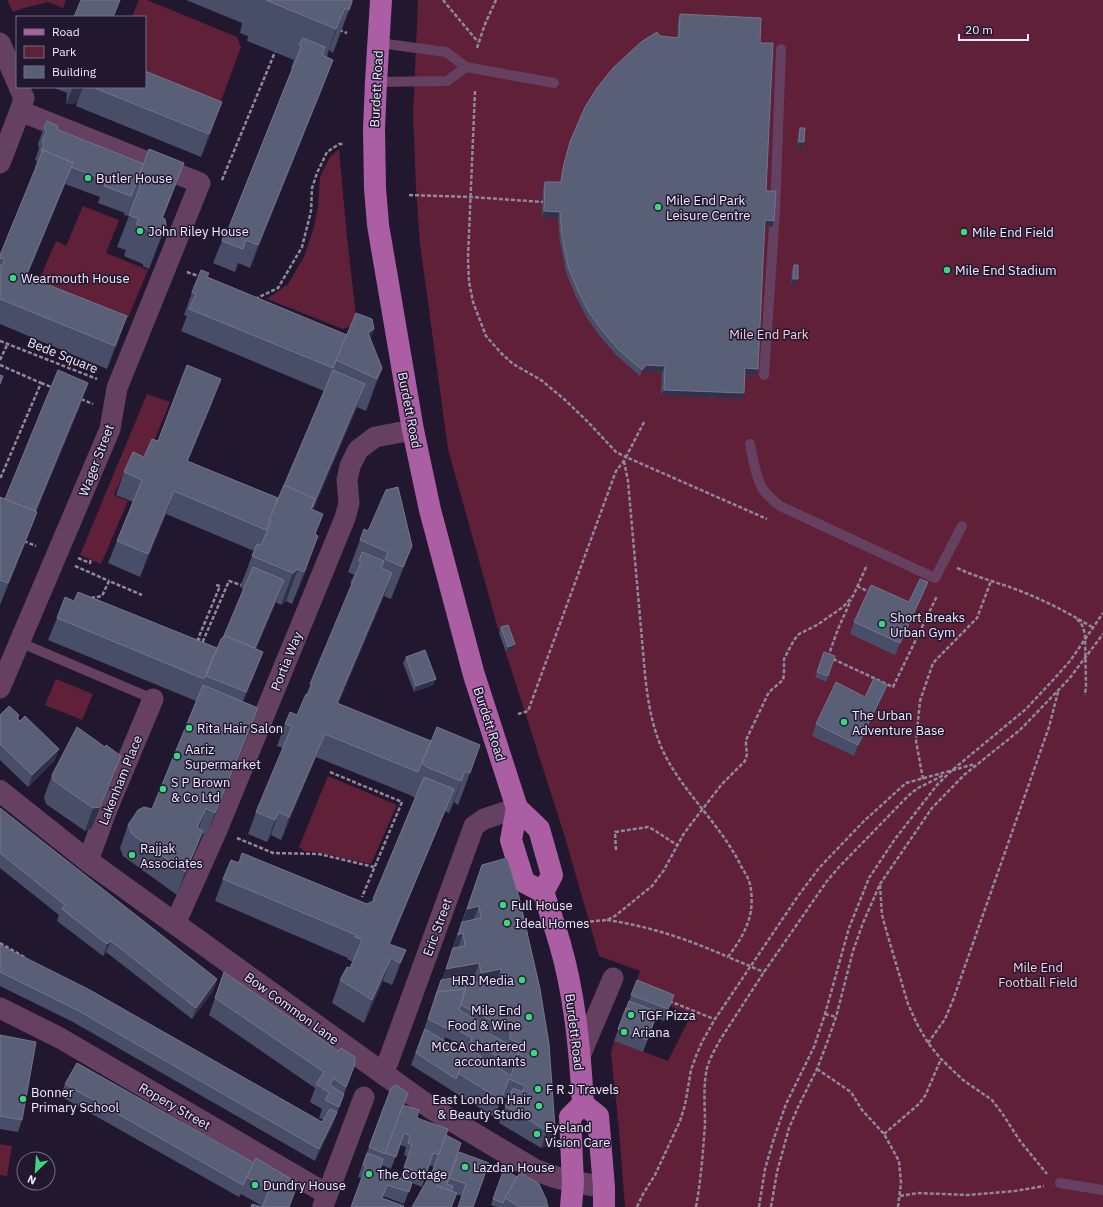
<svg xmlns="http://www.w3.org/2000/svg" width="1103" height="1207" font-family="'IBM Plex Sans',sans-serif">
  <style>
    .green { fill: #5f2038 }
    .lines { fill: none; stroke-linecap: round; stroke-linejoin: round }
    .path { stroke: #90899d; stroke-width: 2.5; stroke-dasharray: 4 2; stroke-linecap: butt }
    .service { stroke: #654061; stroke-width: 10 }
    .minor { stroke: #654061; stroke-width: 21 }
    .tertiary { stroke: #654061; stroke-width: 22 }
    .primary { stroke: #ac5ea5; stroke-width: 22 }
    .wall { fill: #484e68; fill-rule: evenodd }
    .shaded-wall { fill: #31314b }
    .building { fill: #5a5f78; stroke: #72758d }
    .poi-dot { fill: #3fd77d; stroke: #211830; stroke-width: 1.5 }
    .labels { text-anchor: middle; stroke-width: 3; stroke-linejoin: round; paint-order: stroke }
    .street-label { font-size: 13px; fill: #f1ebfc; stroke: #211830 }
    .poi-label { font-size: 13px; fill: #f1ebfc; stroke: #211830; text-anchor: start }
    .park-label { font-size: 13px; fill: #f8ccd8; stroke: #211830 }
  </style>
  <rect width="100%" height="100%" fill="#211830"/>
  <!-- green -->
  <g class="green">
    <polygon points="7,0 66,0 63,8 48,2 24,8 13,12"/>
    <polygon points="139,0 147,0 237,37 241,47 218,109 145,79 145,17 132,17"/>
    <polygon points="418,0 1103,0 1103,1207 625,1207 619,1130 611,1053 614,1041 668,1061 691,1015 633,991 640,971 599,956 564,834 497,625 448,449 420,244 416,188 413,115"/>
    <polygon points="339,149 347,237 357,324 343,329 267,299 288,284 304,257 314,227 318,207 320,177 330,157"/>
    <polygon points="83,206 119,220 106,253 148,270 128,318 111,310 35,290 56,241 66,246"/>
    <polygon points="147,394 170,402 146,461 132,455 114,495 128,501 101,564 80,555"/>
    <polygon points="56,679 93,694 82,720 45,705"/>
    <polygon points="328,776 397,805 371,864 316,852 304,851 299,847"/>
    <polygon points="0,1144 12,1146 7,1176 0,1175"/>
  </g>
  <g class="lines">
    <!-- path -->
    <g class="path">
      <polyline points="443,0 478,42"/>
      <polyline points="339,30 347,33"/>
      <polyline points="477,48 485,24 496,0"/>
      <polyline points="475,91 468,257 469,282 473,302 486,336 501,353 513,364 541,380 564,399 588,422 616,452 626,457 624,461 616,471 528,711 518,714"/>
      <polyline points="222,180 275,52"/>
      <polyline points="409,195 471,197 543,202"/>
      <polyline points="187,272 201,277"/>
      <polyline points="255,299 278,288 302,247 311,211 312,188 317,173 327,152 339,144 344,144"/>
      <polyline points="0,341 97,379"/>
      <polyline points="0,360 8,343"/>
      <polyline points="0,365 41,383 0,479"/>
      <polyline points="41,383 54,388"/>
      <polyline points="81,399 93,404"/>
      <polyline points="644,422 626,457 767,519"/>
      <path d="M624,461l4,20 17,193c3,30 8,59 22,85 21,38 54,67 73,105 3,6 7,11 9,17 3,9 3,21 2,30 -4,19 -12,31 -23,46l36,15"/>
      <polyline points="24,541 36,546"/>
      <polyline points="78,558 90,563 91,559"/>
      <polyline points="75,566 109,581"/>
      <path d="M957,568c19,9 39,14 58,21 27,10 52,23 77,38"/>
      <polyline points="216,585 220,586 198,639 203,641 229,581 241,585"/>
      <polyline points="857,586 871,593"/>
      <polyline points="91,598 102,596 109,581 142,595"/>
      <polyline points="1077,619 1082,625 1085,634 1086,686 1085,695"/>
      <polyline points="828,657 838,629 851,600"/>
      <polyline points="833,659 893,687 937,596"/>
      <polyline points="330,772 402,802 362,897"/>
      <polyline points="923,779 916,741 920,701 933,663 977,618 991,581"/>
      <polyline points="237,838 273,853 319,854 374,867"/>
      <polyline points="616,850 615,832 648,827 654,830 677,845"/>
      <polyline points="880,885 882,915 887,933 908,1004 917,1024 928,1043 941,1059 963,1080 992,1100 1002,1113 1020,1141 1047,1174"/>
      <path d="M607,920c42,6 83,20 121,37"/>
      <polyline points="584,922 607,920 615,916 652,886 664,870 683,835 691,824 722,784 745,761 747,754 746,745 746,740 767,696 769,692 783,680 784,674 784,659 794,640 799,634 817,625 843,607 853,596 867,565"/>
      <polyline points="0,943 26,958"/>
      <polyline points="669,1001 714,1019"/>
      <polyline points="825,1014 836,1017"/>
      <polyline points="928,1043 945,1019 953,1000 1049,727 1058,692"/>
      <polyline points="817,1069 851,1092 862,1110 884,1134 899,1161 901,1183 898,1207"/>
      <polyline points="884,1134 919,1104 925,1096 941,1059"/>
      <polyline points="900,1196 918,1193 968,1195 1015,1191 1044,1186"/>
      <polyline points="637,1207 643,1194 655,1175 680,1121 685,1105 691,1070 696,1056 702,1042 715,1019 798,896 819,868 864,821 906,783 975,764"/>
      <path d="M696,1207c5,-27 7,-55 9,-83 0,-18 -2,-38 2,-56 3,-10 8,-19 13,-28l44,-68 63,-91 12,-14 69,-71 10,-8 26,-13"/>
      <polyline points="759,1207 765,1169 774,1138 786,1104 814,1047 825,1014 849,928 869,878 895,839 937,785 950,772 1026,709 1054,679 1070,661 1103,613"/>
      <polyline points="771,1207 777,1172 789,1128 799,1105 817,1069 828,1040 836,1017 853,951 863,923 880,884 932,808 964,775 1020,730 1069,679 1103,634"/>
    </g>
    <!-- service -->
    <g class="service">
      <polyline points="379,43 446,52 466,67 554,83"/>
      <polyline points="376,82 447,81 466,67"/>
      <polyline points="764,375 775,212 781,49"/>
      <path d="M750,444c3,14 5,31 12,44 4,7 11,12 18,18l155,72 27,-52"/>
      <polyline points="19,642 153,699"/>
      <polyline points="1060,1183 1103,1190"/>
    </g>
    <!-- minor -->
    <g class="minor">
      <polyline points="0,43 17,82"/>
      <polyline points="0,163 20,111 24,98 19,87"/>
      <polyline points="0,688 110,429 117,388 200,183 20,111"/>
      <polyline points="88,861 107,809 153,699"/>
      <polyline points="175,924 217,830 345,518 349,503 347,480 350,466 358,450 375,437 413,430"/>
      <polyline points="0,1008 60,1038 327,1194"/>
      <polyline points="580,1056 613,978"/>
      <polyline points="381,1072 388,1062 474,826 484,819 517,808"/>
      <polyline points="323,1206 364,1097"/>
    </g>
    <!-- tertiary -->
    <path class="tertiary" d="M0,791l88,70 343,247 104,62c25,10 43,13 69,17"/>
    <!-- primary -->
    <g class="primary">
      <path d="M381,0l-5,82 -2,47 1,59 3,37 35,205 17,80 44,165 43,133 22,21 13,46 -9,17c6,17 12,35 17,52 15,52 20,107 23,160l-13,13 3,66 -2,24"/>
      <polyline points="517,808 511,840 524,882 543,892"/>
      <polyline points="583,1104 598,1116 604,1187 604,1207"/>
    </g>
  </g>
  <!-- wall -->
  <g class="wall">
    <polygon points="186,0 352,0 352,2 333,53 329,50 327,57 333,60 325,82 250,268 238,263 235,272 213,263 222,241 227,232 292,69 291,68 294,60 247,41 248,36 240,33 242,23"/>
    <polygon points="680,14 760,43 766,191 772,227 764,226 756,375 745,374 742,399 661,395 662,372 643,371 640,376 616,355 599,335 587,318 576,297 566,272 560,242 558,218 542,217 543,188 545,182 560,182 562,170 570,142 660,36 677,38 678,20"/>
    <polygon points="52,87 145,87 214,125 201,157 76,106 77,103 66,104 67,93"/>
    <polygon points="58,126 57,129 172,195 163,218 166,225 149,269 143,266 143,264 124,256 126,250 117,247 129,216 124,215 125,213 98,203 100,197 65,184 27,276 119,339 107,369 0,324 0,255 36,169 35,168 37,161 35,160 39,148 38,144 44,127"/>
    <polygon points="800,128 804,142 802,148 797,148 798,134"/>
    <polygon points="794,265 796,285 791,285 792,271"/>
    <polygon points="207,277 347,335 370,340 382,368 366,411 357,407 313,510 316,535 307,568 292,604 286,601 281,605 276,602 256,649 263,652 251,683 243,702 250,730 207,835 202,833 195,853 177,895 123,856 120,848 128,825 152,809 196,701 48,640 57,618 74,601 217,648 223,638 243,589 240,587 254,551 166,514 140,577 108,563 117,541 133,502 116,495 124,472 144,457 158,441 213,401 188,461 278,498 324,391 181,331 187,316 184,315 192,292"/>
    <polygon points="88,383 80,406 36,512 37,512 25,544 0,605 0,497 5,499"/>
    <polygon points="368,531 412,546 400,577 391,599 384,596 338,704 470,773 458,805 454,802 449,813 445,811 390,944 406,950 397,973 392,985 383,981 364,1023 332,1003 340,980 350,968 353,962 347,959 348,958 215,901 223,879 238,863 242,853 367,904 372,902 415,798 410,795 316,757 281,840 271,835 267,842 248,834 256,812 283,748 277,746 285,724 297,715 306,695 352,584 350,583 354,575 348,572 360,540"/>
    <polygon points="928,582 923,594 895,655 850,634 854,622 909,602"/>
    <polygon points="501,627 513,650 506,652 499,633"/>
    <polygon points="824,652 828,676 826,682 815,677"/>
    <polygon points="406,657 436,679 433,685 414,692 403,663"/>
    <polygon points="887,685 883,696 854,756 812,736 816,724 865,697"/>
    <polygon points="0,715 19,715 18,719 20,721 59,749 54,761 28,787 0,760"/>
    <polygon points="52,775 113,778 91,829 85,831 46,804 44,797"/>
    <polygon points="0,808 217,979 213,991 192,1019 106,952 103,956 57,921 59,915 0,868"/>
    <path d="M482,865l73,263 -6,17 -8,3 -42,-25 9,-24 -5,-2 -9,20 -83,-52 41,-113h-1zM473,980v3l-5,1v-3zM445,1037l22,12 -1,5 -22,-13z"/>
    <polygon points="0,945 322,1122 324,1120 319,1118 322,1109 310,1102 315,1088 209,1015 224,972 355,1064 333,1124 315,1161 73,1022 0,986"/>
    <polygon points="637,980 674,995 664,1021 656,1018 643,1052 614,1041"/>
    <polygon points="0,1035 22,1120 18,1132 0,1129"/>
    <polygon points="65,1084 254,1163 289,1207 262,1207 262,1206 241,1194 239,1197 60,1096"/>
    <path d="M384,1105h19l14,13 29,17 3,43 40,-15 -27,33 -6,-2 -4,13 -22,-32 4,-8 -5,-2 -7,22 -10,-4 -8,21 -21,-8 -1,2 -31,9 11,-29 -4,-1zM400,1145l6,2 -2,8 4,2 -8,22 -20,-8 1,-6 10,4z"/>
    <polygon points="504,1169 548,1207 496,1207 491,1205"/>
  </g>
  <!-- shaded-wall -->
  <g class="shaded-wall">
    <polygon points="120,0 114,17 113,17"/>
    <polygon points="345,8 321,71 336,29"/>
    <polygon points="333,60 325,82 250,268 258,245"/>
    <polygon points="73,87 83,87 77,103 66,104"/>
    <polygon points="222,102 214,125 201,157 209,134"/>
    <polygon points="799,142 804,142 802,148 797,148"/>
    <polygon points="73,163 65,185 18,298 26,276"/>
    <polygon points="184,163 172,195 156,235 162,218"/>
    <polygon points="544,211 560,212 558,218 542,217"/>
    <polygon points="765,220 774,221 772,227 762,226"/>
    <polygon points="166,225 154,257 149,269 161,237"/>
    <polygon points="793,279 798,279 796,285 791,285"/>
    <polygon points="127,316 119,339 107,369 115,346"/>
    <polygon points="374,329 363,361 368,333"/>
    <polygon points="646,365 665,366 662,372 643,371 640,376 642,370"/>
    <polygon points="382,368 370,400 366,411 377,379"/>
    <polygon points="745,368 758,369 756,375 743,374"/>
    <polygon points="221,379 213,401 179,483 187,461"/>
    <polygon points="88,383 80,406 25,538 34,515"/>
    <polygon points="365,384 357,406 300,541 311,509"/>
    <polygon points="664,390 744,393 742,399 661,395"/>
    <polygon points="174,491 166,514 140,577 148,554"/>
    <polygon points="37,512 25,544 0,605 8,583"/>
    <polygon points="318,536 307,568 292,604 304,572"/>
    <polygon points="412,546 400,577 391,599 403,567"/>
    <polygon points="298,569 286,601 281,605 293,573"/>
    <polygon points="392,573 384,596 329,726 337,703"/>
    <polygon points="284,580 276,602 243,680 251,657"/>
    <polygon points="928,582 923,594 895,655 900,643"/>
    <polygon points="515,644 513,650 506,652 508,647"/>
    <polygon points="263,652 251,683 234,724 246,692"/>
    <polygon points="436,679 433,685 414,692 416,686"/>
    <polygon points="887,685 883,696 854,756 858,745"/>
    <polygon points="258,708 250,730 207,835 215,813"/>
    <polygon points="325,734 316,757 281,840 289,817"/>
    <polygon points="59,749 54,761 28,787 32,775"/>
    <polygon points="121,756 113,778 91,829 85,831 93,808"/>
    <polygon points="465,771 454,802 449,813 461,781"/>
    <polygon points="454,789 445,811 381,966 389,944"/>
    <polygon points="206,808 198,831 197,828"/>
    <polygon points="279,812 271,835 267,842 275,820"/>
    <polygon points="203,831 195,853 177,895 185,872"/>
    <polygon points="479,906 472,923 461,926 467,909"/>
    <polygon points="463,933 457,951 451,952 458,935"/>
    <polygon points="111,941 106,952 103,956 107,944"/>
    <polygon points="406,950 397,973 392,985 400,963"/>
    <polygon points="391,958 383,981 364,1023 372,1000"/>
    <polygon points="479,963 473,980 439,986 446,969"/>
    <polygon points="501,969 495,986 475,990 481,973"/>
    <polygon points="217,979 213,991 192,1019 196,1008"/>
    <polygon points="509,1079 503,1097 494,1117 501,1100"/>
    <polygon points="337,1112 333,1124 315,1161 319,1149"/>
    <polygon points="555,1128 549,1145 541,1148 547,1131"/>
  </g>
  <!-- building -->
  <g class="building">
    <polygon points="81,0 120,0 113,17 74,17"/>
    <polygon points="266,0 352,0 352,2 349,10 345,8 336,29"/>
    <polygon points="680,14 761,18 760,43 773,43 766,191 776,191 774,221 765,220 758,369 745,368 744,393 664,390 665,366 646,365 642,370 618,349 601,329 589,312 578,291 568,266 562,236 560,212 544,211 545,182 561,182 564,164 570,142 585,107 597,88 613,68 641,42 657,32 660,36 679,38"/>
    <polygon points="303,38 325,47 322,55 333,60 258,245 246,240 243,249 222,241 225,231 227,232 301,47 299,45"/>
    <polygon points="145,71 222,102 209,134 92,87 145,87"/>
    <polygon points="47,121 58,126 56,129 144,164 131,196 104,186 106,180 71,167 73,163 43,150 43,152 41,151 44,144 42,142 46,132 44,127"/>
    <polygon points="800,128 805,128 804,142 799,142"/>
    <polygon points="149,149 184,163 162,218 165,219 166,225 161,237 154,235 155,232 136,224 139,219 129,215 141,184 136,183"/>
    <polygon points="43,150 73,163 26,276 127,316 115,346 0,299 0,265 2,266 5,259 0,258 0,255"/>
    <polygon points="794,265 798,265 798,279 793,279"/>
    <polygon points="201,270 209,273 207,277 347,335 333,368 189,309 196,294 192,292"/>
    <polygon points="356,313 372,319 374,329 368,333 382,368 377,379 336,360"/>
    <polygon points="187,365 221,379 187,461 278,498 266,530 174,491 148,554 117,541 142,480 124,472 133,452 144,457 152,439 158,441"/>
    <polygon points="58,370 88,383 35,511 5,499"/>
    <polygon points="333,370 365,384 312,508 315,499 284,486"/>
    <polygon points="0,375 3,376 0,384"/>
    <polygon points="284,485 315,499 311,509 323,514 315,534 318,536 304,572 298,569 293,573 252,556 257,544 261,545 271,522 269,520"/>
    <polygon points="398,487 412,546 403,567 385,559 388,552 360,540 364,529 368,531 386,490"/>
    <polygon points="0,497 37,512 8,583 0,580"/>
    <polygon points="362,552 384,561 381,568 392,573 337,703 431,741 418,772 325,734 289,817 279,812 275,820 256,812 292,726 285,724 290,712 297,715 306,694 308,695 312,685 310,684 361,562 359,561"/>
    <polygon points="253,567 284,580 255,648 226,636 223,638"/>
    <polygon points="920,579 928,582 900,643 854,622 871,585 909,602"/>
    <polygon points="78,592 217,648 204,679 57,618 65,597 74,601"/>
    <polygon points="508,625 515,644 508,647 501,627"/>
    <polygon points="226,636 263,652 246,692 206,676 221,639"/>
    <polygon points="425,650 436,679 416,686 406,657"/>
    <polygon points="824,652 835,656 828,676 817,672"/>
    <polygon points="874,678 887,685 858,745 816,724 836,682 865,697"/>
    <polygon points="203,685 258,708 215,813 206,808 197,828 203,831 185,872 132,834 128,825 138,810 144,807 152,809"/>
    <polygon points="9,706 19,715 17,718 20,721 25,716 59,749 32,775 0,744 0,715"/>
    <polygon points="77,727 105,747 106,745 121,756 100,807 93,808 54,781 52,775"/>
    <polygon points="437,727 480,745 470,773 465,771 461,781 427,767 422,763"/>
    <polygon points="424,777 454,789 389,944 406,950 400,963 391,958 372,1000 340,980 347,967 350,968 362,940 355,937 356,935 223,879 231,860 239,863 242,853 367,904 375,900 373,899"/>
    <polygon points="0,808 217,979 196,1008 111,941 107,944 62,909 65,905 0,853"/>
    <polygon points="507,858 519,897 540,989 549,1044 555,1128 547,1131 505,1106 513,1088 522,1092 525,1086 509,1079 501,1100 458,1073 468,1048 511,1076 516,1059 522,1059 523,1056 518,1054 521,1044 510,1039 510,1028 498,1024 461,1005 467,984 502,978 501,969 481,973 479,963 446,969 453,948 465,946 463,933 458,935 462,922 481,918 479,906 467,909 482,865"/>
    <polygon points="0,945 88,989 322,1122 330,1109 337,1112 319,1149 77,1010 0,972"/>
    <polygon points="224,972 338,1051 341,1048 355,1057 355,1064 346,1087 333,1078 330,1085 344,1094 339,1107 325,1100 329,1093 316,1084 324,1072 215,998"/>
    <polygon points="467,976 468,984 467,984 465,989 437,992 435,998 441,980"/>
    <polygon points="637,980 674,995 668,1009 631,995"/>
    <polygon points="465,989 459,1010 478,1021 477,1027 519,1050 514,1065 493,1054 481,1047 479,1050 470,1044 472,1038 450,1026 448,1029 428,1019 437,992"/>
    <polygon points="629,1001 658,1012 653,1024 655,1019 626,1008 626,1009"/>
    <polygon points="626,1008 655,1019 647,1040 618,1029"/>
    <polygon points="425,1029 466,1054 456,1079 416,1053"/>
    <polygon points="0,1035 36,1042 22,1120 0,1116"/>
    <polygon points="77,1063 254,1163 243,1185 65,1084"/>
    <polygon points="396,1085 408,1093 385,1154 369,1147 391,1088"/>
    <polygon points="403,1105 419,1110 417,1118 448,1129 439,1155 433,1153 426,1175 404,1167 412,1145 408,1143 410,1136 404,1133 396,1157 385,1153"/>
    <polygon points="446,1135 461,1143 447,1184 453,1186 451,1191 437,1186 439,1179 431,1175"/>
    <polygon points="459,1152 489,1163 473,1207 458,1207 466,1184 449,1178"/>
    <polygon points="367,1153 383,1159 380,1171 412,1183 409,1192 387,1185 382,1198 404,1206 403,1207 351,1207 366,1166 363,1165"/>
    <polygon points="256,1158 298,1183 289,1207 251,1207 252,1204 262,1207 269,1190 247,1177"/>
    <polygon points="504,1169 517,1177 505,1198 503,1203 493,1199"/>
    <polygon points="520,1172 539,1184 546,1199 548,1207 520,1207 505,1198"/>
    <polygon points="430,1175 439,1179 437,1186 457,1193 451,1207 412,1207"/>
  </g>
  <!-- markers -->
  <g class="poi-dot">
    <circle cx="88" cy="178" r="4"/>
    <circle cx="658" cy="207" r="4"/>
    <circle cx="140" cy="231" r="4"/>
    <circle cx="964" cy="232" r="4"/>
    <circle cx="947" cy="270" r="4"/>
    <circle cx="13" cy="278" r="4"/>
    <circle cx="882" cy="624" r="4"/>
    <circle cx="844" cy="722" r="4"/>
    <circle cx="189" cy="728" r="4"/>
    <circle cx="177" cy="756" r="4"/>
    <circle cx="163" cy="789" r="4"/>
    <circle cx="132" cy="855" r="4"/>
    <circle cx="503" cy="905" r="4"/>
    <circle cx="507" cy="923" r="4"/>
    <circle cx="522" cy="980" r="4"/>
    <circle cx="631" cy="1015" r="4"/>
    <circle cx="529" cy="1017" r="4"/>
    <circle cx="624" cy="1032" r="4"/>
    <circle cx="534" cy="1053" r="4"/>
    <circle cx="538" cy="1089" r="4"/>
    <circle cx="23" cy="1099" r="4"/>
    <circle cx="539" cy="1106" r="4"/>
    <circle cx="537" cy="1134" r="4"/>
    <circle cx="465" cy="1167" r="4"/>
    <circle cx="369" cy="1174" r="4"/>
    <circle cx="255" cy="1185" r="4"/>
  </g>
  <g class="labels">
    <!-- street labels -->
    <g class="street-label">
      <text transform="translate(376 89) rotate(-87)" y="5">Burdett Road</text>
      <text transform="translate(63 355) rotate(22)" y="5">Bede Square</text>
      <text transform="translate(410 410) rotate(79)" y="5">Burdett Road</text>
      <text transform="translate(96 460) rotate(-69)" y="5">Wager Street</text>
      <text transform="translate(286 661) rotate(-68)" y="5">Portia Way</text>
      <text transform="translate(490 724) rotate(72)" y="5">Burdett Road</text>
      <text transform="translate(120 780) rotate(-68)" y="5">Lakenham Place</text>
      <text transform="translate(437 927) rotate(-70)" y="5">Eric Street</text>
      <text transform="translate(292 1008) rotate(36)" y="5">Bow Common Lane</text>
      <text transform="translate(575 1032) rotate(83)" y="5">Burdett Road</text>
      <text transform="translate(175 1106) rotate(30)" y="5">Ropery Street</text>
    </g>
    <!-- poi labels -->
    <g class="poi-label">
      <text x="96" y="183">Butler House</text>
      <text x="666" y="205">Mile End Park<tspan x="666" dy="15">Leisure Centre</tspan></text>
      <text x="148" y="236">John Riley House</text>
      <text x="972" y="237">Mile End Field</text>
      <text x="955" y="275">Mile End Stadium</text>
      <text x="21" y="283">Wearmouth House</text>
      <text x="890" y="622">Short Breaks<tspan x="890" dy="15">Urban Gym</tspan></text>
      <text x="852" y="720">The Urban<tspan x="852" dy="15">Adventure Base</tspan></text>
      <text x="197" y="733">Rita Hair Salon</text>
      <text x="185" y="754">Aariz<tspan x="185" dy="15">Supermarket</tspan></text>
      <text x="171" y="787">S P Brown<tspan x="171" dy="15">&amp; Co Ltd</tspan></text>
      <text x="140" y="853">Rajjak<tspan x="140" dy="15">Associates</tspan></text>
      <text x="511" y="910">Full House</text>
      <text x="515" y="928">Ideal Homes</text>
      <text x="514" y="985" text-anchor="end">HRJ Media</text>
      <text x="521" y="1015" text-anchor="end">Mile End<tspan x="521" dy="15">Food &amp; Wine</tspan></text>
      <text x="639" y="1020">TGF Pizza</text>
      <text x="632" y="1037">Ariana</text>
      <text x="526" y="1051" text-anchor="end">MCCA chartered<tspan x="526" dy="15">accountants</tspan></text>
      <text x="546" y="1094">F R J Travels</text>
      <text x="31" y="1097">Bonner<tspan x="31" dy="15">Primary School</tspan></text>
      <text x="531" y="1104" text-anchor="end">East London Hair<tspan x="531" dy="15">&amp; Beauty Studio</tspan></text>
      <text x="545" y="1132">Eyeland<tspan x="545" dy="15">Vision Care</tspan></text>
      <text x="473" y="1172">Lazdan House</text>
      <text x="377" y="1179">The Cottage</text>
      <text x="263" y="1190">Dundry House</text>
    </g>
    <!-- park labels -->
    <g class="park-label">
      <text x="769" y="339">Mile End Park</text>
      <text x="1038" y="972">Mile End<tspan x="1038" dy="15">Football Field</tspan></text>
    </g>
  </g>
  <!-- legend -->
  <rect x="16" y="16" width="130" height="72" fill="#211830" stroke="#746c82"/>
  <rect x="24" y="29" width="20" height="6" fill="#ac5ea5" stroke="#746c82"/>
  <text x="52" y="36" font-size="12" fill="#f1ebfc">Road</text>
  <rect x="24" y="46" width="20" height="12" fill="#5f2038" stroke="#746c82"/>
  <text x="52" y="56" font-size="12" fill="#f1ebfc">Park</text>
  <rect x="24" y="66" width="20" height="12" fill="#5a5f78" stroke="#746c82"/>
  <text x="52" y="76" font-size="12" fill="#f1ebfc">Building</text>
  <!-- north arrow -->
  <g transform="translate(36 1171) rotate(205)"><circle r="19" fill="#211830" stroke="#746c82"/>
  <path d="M0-3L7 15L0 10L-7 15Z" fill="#3fd77d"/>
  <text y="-6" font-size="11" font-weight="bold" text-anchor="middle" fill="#f1ebfc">N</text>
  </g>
  <!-- scale -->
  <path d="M959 34v6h69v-6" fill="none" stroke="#f1ebfc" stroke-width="2"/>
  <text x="965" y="34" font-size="12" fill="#f1ebfc" stroke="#211830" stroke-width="3" paint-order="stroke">20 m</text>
</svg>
